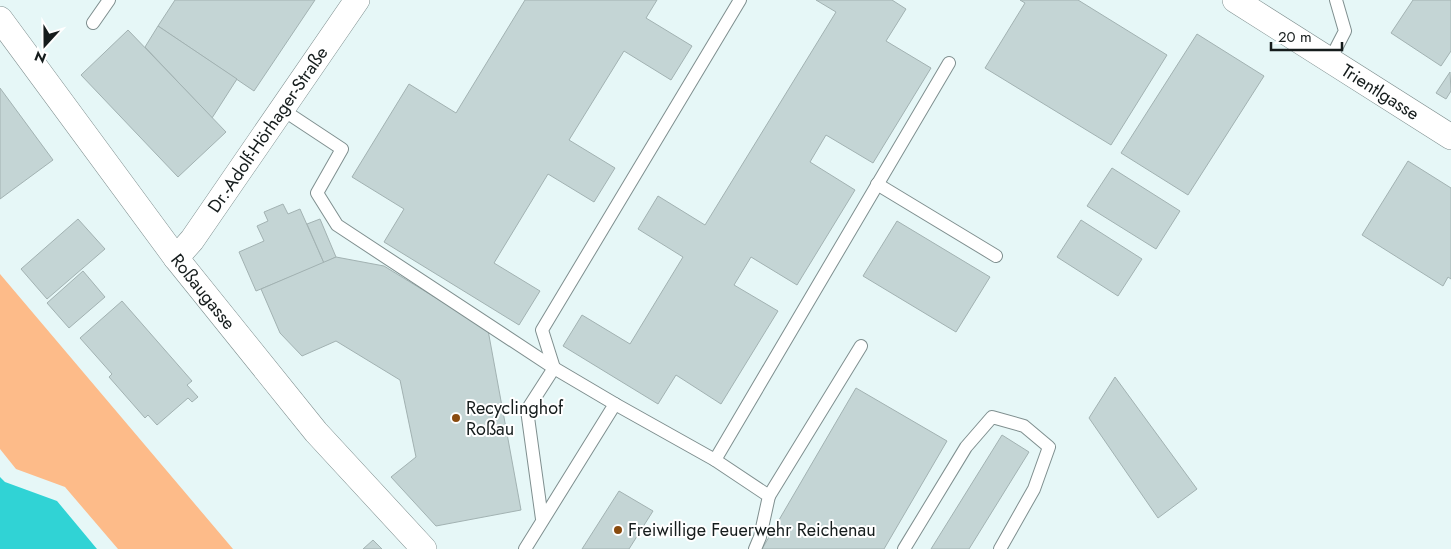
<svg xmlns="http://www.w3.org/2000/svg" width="1451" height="549" font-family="Jost,sans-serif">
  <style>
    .green { fill: #fdbb89 }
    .water { fill: #30d3d5 }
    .building { fill: #c4d5d5; stroke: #a2b2b2 }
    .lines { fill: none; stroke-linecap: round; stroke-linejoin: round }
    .lane-casing { stroke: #7f8f8f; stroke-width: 14 }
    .street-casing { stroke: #7f8f8f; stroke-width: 26 }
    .lane { stroke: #fff; stroke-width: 12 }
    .street { stroke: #fff; stroke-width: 25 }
    .poi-dot { fill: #894b0f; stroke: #fff; stroke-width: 2 }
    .labels { text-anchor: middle; stroke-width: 4; stroke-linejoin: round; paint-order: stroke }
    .street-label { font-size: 18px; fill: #151c1c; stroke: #fff }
    .poi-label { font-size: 18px; fill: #151c1c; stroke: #fff; text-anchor: start }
  </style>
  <rect width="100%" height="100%" fill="#e6f7f7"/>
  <!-- green -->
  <polygon class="green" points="0,274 233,549 118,549 65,487 16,469 0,449"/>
  <!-- water -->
  <polygon class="water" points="0,477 5,482 57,501 97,549 0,549"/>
  <!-- building -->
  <g class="building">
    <polygon points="175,0 315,0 254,91 158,26"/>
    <polygon points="525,0 657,0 646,18 692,46 671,80 624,51 569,140 615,168 594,202 548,174 494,263 540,291 519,325 384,242 404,209 352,177 409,84 456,113"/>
    <polygon points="816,0 892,0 906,9 886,41 931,68 873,163 826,135 810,162 855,190 797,285 751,257 734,285 778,311 721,404 676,375 658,404 563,346 582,315 630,344 683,257 638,229 658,196 705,225 836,12"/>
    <polygon points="1020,0 1078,0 1167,55 1111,145 985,68 1025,3"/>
    <polygon points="1413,0 1451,0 1451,51 1441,66 1391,33"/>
    <polygon points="158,26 237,79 212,118 145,47"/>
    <polygon points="128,30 226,132 178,177 81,75"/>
    <polygon points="1197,34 1264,76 1188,195 1121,153"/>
    <polygon points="1450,72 1451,91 1446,99 1436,93"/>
    <polygon points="0,88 53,160 0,199"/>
    <polygon points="1408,161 1451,188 1451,279 1448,277 1443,286 1362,235"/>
    <polygon points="1112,168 1180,211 1156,249 1087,206"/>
    <polygon points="283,204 288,214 300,209 324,263 256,291 239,252 264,241 257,226 268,221 264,212"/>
    <polygon points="78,219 105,249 47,299 21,269"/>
    <polygon points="320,219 336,257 324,263 307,224"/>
    <polygon points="1081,220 1142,259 1118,296 1057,257"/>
    <polygon points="897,221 990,277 956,332 863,276"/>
    <polygon points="336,257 384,266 488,330 521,510 436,526 391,477 416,457 400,380 336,341 302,356 280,333 261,289"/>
    <polygon points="83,271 105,297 69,328 47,303"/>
    <polygon points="122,301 192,381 187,385 198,397 192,402 188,398 157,425 148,415 145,418 109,377 112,374 80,338"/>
    <polygon points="1115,377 1197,489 1158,518 1089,418"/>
    <polygon points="856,388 947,441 884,549 762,549"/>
    <polygon points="1002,435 1029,452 969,549 931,549"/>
    <polygon points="619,491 653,511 629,549 582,549"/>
    <polygon points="373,540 382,549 363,549"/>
  </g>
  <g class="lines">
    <!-- lane casing -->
    <g class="lane-casing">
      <g id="lane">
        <polyline points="93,23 109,0"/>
        <polyline points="1330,60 1345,31 1336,0"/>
        <polyline points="283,110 342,149 317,193 337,225 554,368"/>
        <polyline points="877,184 996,256"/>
        <polyline points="554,368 542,330 740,0"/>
        <polyline points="615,404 715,460 949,63"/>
        <polyline points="715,460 769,496 760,537 755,549"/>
        <polyline points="769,496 861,346"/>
        <polyline points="525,549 615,404 554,368 527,410 542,519"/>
        <polyline points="904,549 966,447 992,417 1024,426 1049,447 1034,489 1000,549"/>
      </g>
    </g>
    <!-- street casing -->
    <g class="street-casing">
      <g id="street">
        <path id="s1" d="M1235,0l216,137"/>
        <path id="s2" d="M0,19l176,239 140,174 108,117"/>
        <path id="s3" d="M176,258l16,-18 165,-240"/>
      </g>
    </g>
    <!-- lane -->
    <use href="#lane" class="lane"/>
    <!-- street -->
    <use href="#street" class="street"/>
  </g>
  <!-- markers -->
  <g class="poi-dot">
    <circle cx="456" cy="418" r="5"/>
    <circle cx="618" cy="530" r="5"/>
  </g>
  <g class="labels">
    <!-- street labels -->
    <g class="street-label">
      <text dy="6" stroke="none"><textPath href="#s1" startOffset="172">Trientlgasse</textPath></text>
      <text dy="6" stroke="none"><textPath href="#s3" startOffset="158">Dr.-Adolf-Hörhager-Straße</textPath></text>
      <text dy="6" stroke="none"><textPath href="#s2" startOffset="340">Roßaugasse</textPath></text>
    </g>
    <!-- poi labels -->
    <g class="poi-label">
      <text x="466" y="414">Recyclinghof<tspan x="466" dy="21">Roßau</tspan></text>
      <text x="628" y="536">Freiwillige Feuerwehr Reichenau</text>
    </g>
  </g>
  <!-- north arrow -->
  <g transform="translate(45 45) rotate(201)" stroke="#ffffff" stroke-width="4" paint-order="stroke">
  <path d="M0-4L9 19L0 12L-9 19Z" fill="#151c1c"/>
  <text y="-8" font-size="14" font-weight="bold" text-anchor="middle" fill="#151c1c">N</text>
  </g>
  <!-- scale -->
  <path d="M1271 42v8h71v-8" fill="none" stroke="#151c1c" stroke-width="2.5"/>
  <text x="1278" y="42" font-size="15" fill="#151c1c" stroke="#ffffff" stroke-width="4" paint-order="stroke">20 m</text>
</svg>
